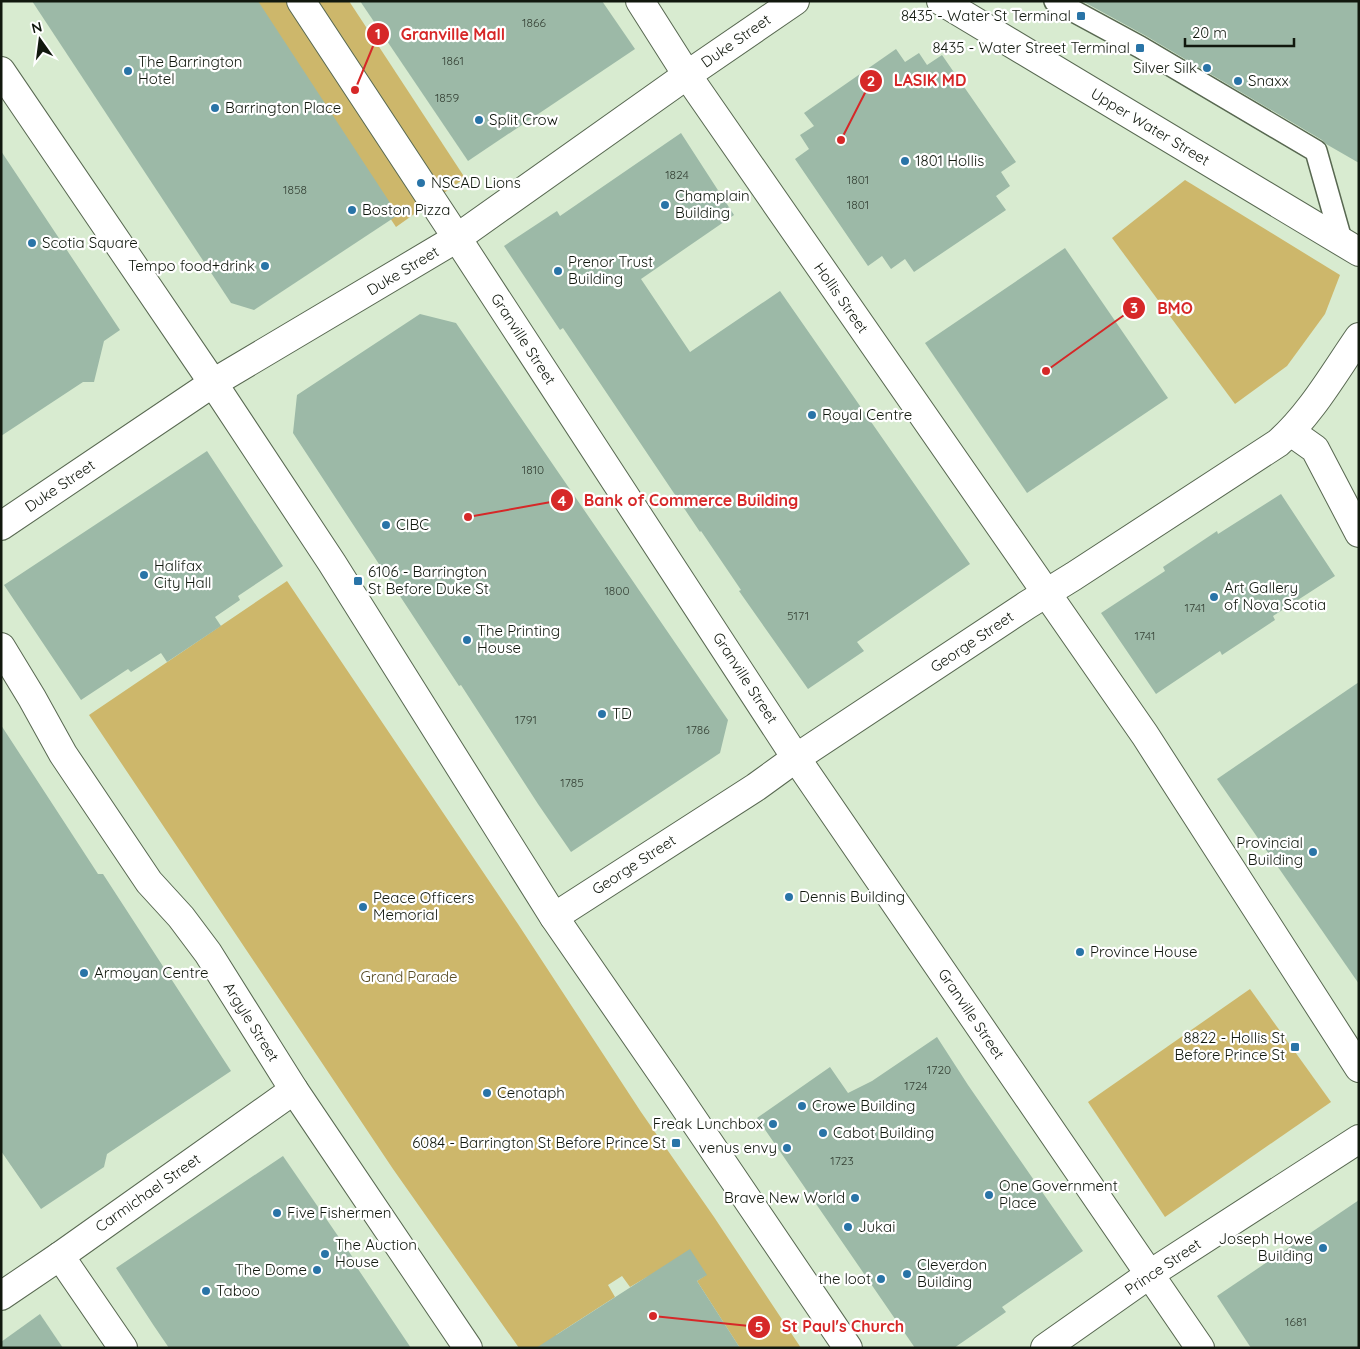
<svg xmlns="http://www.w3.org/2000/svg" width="1360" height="1349" font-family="Quicksand,sans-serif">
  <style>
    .green { fill: #cdb76b }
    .building { fill: #9cb9a7 }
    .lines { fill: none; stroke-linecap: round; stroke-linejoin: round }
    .service-casing { stroke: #586851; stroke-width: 24 }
    .pedestrian-casing { stroke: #586851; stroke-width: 30 }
    .minor-casing { stroke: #586851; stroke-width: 30 }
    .tertiary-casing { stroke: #586851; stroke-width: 30 }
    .secondary-casing { stroke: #586851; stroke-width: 30 }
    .service { stroke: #fff; stroke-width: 21 }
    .pedestrian { stroke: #fff; stroke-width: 28 }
    .minor { stroke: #fff; stroke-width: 28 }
    .tertiary { stroke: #fff; stroke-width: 28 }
    .secondary { stroke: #fff; stroke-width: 28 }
    .poi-dot { fill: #2974a7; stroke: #fff; stroke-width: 2 }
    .labels { text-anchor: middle; stroke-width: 4.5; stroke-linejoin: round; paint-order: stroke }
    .number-label { font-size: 12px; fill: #344034 }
    .poi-label { font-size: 15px; fill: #11180e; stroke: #fff; text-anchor: start }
    .street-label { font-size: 15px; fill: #11180e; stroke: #fff }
    .park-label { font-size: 15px; fill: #594d26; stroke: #fff }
    .leader { fill: none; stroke: #d62828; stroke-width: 2 }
    .callout-dot { fill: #d62828; stroke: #fff; stroke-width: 2 }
    .mark-label { font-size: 15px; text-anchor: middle; font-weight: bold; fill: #fff }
    .callout-label { font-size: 16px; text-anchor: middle; font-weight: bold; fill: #d62828; stroke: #fff; stroke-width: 4.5; stroke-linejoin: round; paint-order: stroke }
  </style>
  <rect width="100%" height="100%" fill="#d8ebd0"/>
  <!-- green -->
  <g class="green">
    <polygon points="245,1 349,1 465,178 396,227"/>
    <polygon points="1185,180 1340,275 1325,314 1287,366 1235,404 1112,238"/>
    <polygon points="287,581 518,924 641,1112 714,1217 801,1348 740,1348 697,1281 706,1275 647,1277 630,1287 622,1276 608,1285 615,1297 556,1335 564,1348 519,1348 393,1169 89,715"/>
    <polygon points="1250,989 1331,1102 1165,1217 1088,1102"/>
  </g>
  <!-- building -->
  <g class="building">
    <polygon points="32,1 258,1 398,215 254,310 231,303"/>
    <polygon points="360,1 602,1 635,49 468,161"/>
    <polygon points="1082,1 1359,1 1359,163 1326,144 1322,140 1146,36"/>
    <polygon points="896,49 905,62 919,53 927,65 942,55 1016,162 1001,172 1010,186 996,196 1006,210 914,272 905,259 891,269 882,256 868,266 795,159 809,149 800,135 814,126 804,113"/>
    <polygon points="681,133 734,215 641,279 690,352 780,291 970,564 857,642 864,651 808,689 739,591 741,590 701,531 700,532 563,328 560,330 504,246 557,211 560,216"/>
    <polygon points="1,151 120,330 104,341 94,382 83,382 1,436"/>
    <polygon points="1065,248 1168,398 1027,493 925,343"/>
    <polygon points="420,314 456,323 728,720 720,753 571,852 538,804 461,685 459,686 293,433 297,395"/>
    <polygon points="207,451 283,566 238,596 240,600 215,617 221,626 167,662 161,653 131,672 128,669 81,700 4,585"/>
    <polygon points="1281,494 1335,576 1273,616 1275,620 1222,655 1220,651 1156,694 1101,613 1165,571 1163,567 1217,531 1218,534"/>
    <polygon points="1359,682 1359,984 1217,779"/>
    <polygon points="1,725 98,874 103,874 231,1071 107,1154 104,1167 41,1209 1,1151"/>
    <polygon points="937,1037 968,1085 1083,1251 1002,1307 1006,1312 954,1348 915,1348 757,1118 830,1067 848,1093 872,1081"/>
    <polygon points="283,1156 360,1268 358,1269 411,1348 169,1348 154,1326 116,1268"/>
    <polygon points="1359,1200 1359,1348 1251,1348 1217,1296"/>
    <polygon points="690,1249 707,1275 697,1281 740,1348 536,1348"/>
    <polygon points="40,1314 63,1348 1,1348 1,1342"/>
  </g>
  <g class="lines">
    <!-- service casing -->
    <g class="service-casing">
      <polyline id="service" points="1055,1 1140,47 1316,151 1342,243"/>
    </g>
    <!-- pedestrian casing -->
    <g class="pedestrian-casing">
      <polyline id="pedestrian" points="301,1 457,238"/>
    </g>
    <!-- minor casing -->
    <g class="minor-casing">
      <g id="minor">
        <polyline points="457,238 796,758 1200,1348"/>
        <polyline points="1291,432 1315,449 1359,533"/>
        <polyline points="1,647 32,698 63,754 149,882 181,917 208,953 294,1090 468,1348"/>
        <path d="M554,917l202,-130 40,-29 231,-153 47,-29 204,-133c33,-29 56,-70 81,-106"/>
        <polyline points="60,1256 123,1348"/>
        <polyline points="1,1296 60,1256 294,1090"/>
      </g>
    </g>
    <!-- tertiary casing -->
    <g class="tertiary-casing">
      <g id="tertiary">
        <polyline points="640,1 687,75 1145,735 1359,1068"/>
        <polyline points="941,1 1359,252"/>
        <polyline points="1,526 213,383 457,238 687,75 795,1"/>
        <polyline points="1045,1348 1150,1274 1359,1139"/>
      </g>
    </g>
    <!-- secondary casing -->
    <g class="secondary-casing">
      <polyline id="secondary" points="1,71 213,383 332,563 554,917 674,1091 848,1348"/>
    </g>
    <!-- service -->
    <use href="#service" class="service"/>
    <!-- pedestrian -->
    <use href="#pedestrian" class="pedestrian"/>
    <!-- minor -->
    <use href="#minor" class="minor"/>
    <!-- tertiary -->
    <use href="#tertiary" class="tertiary"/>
    <!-- secondary -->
    <use href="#secondary" class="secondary"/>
  </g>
  <!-- markers -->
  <g class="poi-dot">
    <rect x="1076" y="11" width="10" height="10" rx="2.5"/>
    <rect x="1135" y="43" width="10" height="10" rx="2.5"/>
    <circle cx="1207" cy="68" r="5"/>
    <circle cx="128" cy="71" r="5"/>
    <circle cx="1238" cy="81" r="5"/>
    <circle cx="215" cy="108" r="5"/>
    <circle cx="479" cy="120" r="5"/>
    <circle cx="905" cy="161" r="5"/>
    <circle cx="421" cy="183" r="5"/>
    <circle cx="665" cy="205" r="5"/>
    <circle cx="352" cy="210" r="5"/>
    <circle cx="32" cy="243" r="5"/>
    <circle cx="265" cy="266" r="5"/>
    <circle cx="558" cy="271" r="5"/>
    <circle cx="812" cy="415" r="5"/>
    <circle cx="386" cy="525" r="5"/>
    <circle cx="144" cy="575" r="5"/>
    <rect x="353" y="576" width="10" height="10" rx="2.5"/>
    <circle cx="1214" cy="597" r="5"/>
    <circle cx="467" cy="640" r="5"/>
    <circle cx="602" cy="714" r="5"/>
    <circle cx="1313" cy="852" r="5"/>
    <circle cx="789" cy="897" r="5"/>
    <circle cx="363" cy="907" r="5"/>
    <circle cx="1080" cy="952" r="5"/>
    <circle cx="84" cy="973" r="5"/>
    <rect x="1290" y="1042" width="10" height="10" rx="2.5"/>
    <circle cx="487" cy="1093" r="5"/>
    <circle cx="802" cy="1106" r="5"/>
    <circle cx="773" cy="1124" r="5"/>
    <circle cx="823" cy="1133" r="5"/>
    <rect x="671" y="1138" width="10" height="10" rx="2.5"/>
    <circle cx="787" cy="1148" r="5"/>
    <circle cx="989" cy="1195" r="5"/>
    <circle cx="855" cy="1198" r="5"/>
    <circle cx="277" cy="1213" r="5"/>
    <circle cx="848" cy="1227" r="5"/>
    <circle cx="1323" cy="1248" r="5"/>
    <circle cx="325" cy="1254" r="5"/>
    <circle cx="317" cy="1270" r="5"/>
    <circle cx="907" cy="1274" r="5"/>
    <circle cx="881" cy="1279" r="5"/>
    <circle cx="206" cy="1291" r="5"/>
  </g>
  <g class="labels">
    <!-- number labels -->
    <g class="number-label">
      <text x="534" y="27">1866</text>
      <text x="453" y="65">1861</text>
      <text x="447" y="102">1859</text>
      <text x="677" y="179">1824</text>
      <text x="858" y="184">1801</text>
      <text x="295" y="194">1858</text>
      <text x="858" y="209">1801</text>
      <text x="533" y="474">1810</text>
      <text x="617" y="595">1800</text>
      <text x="1195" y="612">1741</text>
      <text x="798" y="620">5171</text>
      <text x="1145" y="640">1741</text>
      <text x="526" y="724">1791</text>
      <text x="698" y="734">1786</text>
      <text x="572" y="787">1785</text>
      <text x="939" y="1074">1720</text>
      <text x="916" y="1090">1724</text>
      <text x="842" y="1165">1723</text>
      <text x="1296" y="1326">1681</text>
    </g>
    <!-- poi labels -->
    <g class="poi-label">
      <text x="1071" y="21" text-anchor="end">8435 - Water St Terminal</text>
      <text x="1130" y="53" text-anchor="end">8435 - Water Street Terminal</text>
      <text x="138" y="67">The Barrington<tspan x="138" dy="17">Hotel</tspan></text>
      <text x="1197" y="73" text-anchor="end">Silver Silk</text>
      <text x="1248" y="86">Snaxx</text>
      <text x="225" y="113">Barrington Place</text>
      <text x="489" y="125">Split Crow</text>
      <text x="915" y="166">1801 Hollis</text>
      <text x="431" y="188">NSCAD Lions</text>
      <text x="675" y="201">Champlain<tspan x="675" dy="17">Building</tspan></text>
      <text x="362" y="215">Boston Pizza</text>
      <text x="42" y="248">Scotia Square</text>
      <text x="568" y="267">Prenor Trust<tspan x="568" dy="17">Building</tspan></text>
      <text x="255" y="271" text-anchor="end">Tempo food+drink</text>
      <text x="822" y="420">Royal Centre</text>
      <text x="396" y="530">CIBC</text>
      <text x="154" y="571">Halifax<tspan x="154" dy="17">City Hall</tspan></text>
      <text x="368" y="577">6106 - Barrington<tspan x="368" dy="17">St Before Duke St</tspan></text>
      <text x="1224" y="593">Art Gallery<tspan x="1224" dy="17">of Nova Scotia</tspan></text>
      <text x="477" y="636">The Printing<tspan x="477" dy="17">House</tspan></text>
      <text x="612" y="719">TD</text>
      <text x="1303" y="848" text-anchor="end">Provincial<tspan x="1303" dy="17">Building</tspan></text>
      <text x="799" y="902">Dennis Building</text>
      <text x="373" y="903">Peace Officers<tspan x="373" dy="17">Memorial</tspan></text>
      <text x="1090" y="957">Province House</text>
      <text x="94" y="978">Armoyan Centre</text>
      <text x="1285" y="1043" text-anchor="end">8822 - Hollis St<tspan x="1285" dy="17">Before Prince St</tspan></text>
      <text x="497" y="1098">Cenotaph</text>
      <text x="812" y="1111">Crowe Building</text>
      <text x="763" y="1129" text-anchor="end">Freak Lunchbox</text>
      <text x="833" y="1138">Cabot Building</text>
      <text x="666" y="1148" text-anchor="end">6084 - Barrington St Before Prince St</text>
      <text x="777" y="1153" text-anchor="end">venus envy</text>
      <text x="999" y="1191">One Government<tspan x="999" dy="17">Place</tspan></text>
      <text x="845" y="1203" text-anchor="end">Brave New World</text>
      <text x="287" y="1218">Five Fishermen</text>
      <text x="858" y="1232">Jukai</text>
      <text x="1313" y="1244" text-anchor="end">Joseph Howe<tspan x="1313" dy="17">Building</tspan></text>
      <text x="335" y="1250">The Auction<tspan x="335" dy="17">House</tspan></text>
      <text x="917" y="1270">Cleverdon<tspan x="917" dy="17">Building</tspan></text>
      <text x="307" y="1275" text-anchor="end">The Dome</text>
      <text x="871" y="1284" text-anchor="end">the loot</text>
      <text x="216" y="1296">Taboo</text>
    </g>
    <!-- street labels -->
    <g class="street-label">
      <text transform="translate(736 41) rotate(-35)" y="5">Duke Street</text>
      <text transform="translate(1150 127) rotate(31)" y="5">Upper Water Street</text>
      <text transform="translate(403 271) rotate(-31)" y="5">Duke Street</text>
      <text transform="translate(841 298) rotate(55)" y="5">Hollis Street</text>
      <text transform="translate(523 339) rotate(57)" y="5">Granville Street</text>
      <text transform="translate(60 486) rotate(-34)" y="5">Duke Street</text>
      <text transform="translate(972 642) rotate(-34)" y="5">George Street</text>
      <text transform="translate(745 678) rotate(57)" y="5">Granville Street</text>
      <text transform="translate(634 865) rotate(-33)" y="5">George Street</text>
      <text transform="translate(971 1014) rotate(56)" y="5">Granville Street</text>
      <text transform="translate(251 1022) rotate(58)" y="5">Argyle Street</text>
      <text transform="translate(148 1193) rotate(-35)" y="5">Carmichael Street</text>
      <text transform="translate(1163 1267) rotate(-34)" y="5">Prince Street</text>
    </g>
    <!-- park labels -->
    <g class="park-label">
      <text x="409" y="982">Grand Parade</text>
    </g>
  </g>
  <!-- callouts -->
  <path class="leader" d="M355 90L378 34M841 140L871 81M1046 371L1134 308M468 517L562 500M653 1316L759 1327"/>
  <g class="callout-dot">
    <circle cx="355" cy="90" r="5"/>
    <circle cx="841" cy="140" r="5"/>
    <circle cx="1046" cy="371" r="5"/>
    <circle cx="468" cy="517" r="5"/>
    <circle cx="653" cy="1316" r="5"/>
    <circle cx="378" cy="34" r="12"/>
    <circle cx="871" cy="81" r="12"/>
    <circle cx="1134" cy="308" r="12"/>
    <circle cx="562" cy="500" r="12"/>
    <circle cx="759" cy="1327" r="12"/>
  </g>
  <g class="mark-label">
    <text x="378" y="39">1</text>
    <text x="871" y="86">2</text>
    <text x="1134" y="313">3</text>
    <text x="562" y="506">4</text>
    <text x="759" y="1332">5</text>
  </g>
  <g class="callout-label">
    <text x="453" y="40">Granville Mall</text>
    <text x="930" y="86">LASIK MD</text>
    <text x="1175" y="314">BMO</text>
    <text x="691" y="506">Bank of Commerce Building</text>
    <text x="843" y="1332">St Paul's Church</text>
  </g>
  <!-- border -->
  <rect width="1360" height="1349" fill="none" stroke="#11180e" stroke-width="5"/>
  <!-- north arrow -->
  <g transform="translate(40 40) rotate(346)" stroke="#ffffff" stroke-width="4" paint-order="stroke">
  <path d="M0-4L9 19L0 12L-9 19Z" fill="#11180e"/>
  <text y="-8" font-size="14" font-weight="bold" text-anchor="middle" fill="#11180e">N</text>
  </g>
  <!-- scale -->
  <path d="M1185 38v8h109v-8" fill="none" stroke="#11180e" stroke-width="2.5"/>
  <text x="1192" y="38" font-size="15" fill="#11180e" stroke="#ffffff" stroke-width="4" paint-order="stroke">20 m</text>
</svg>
